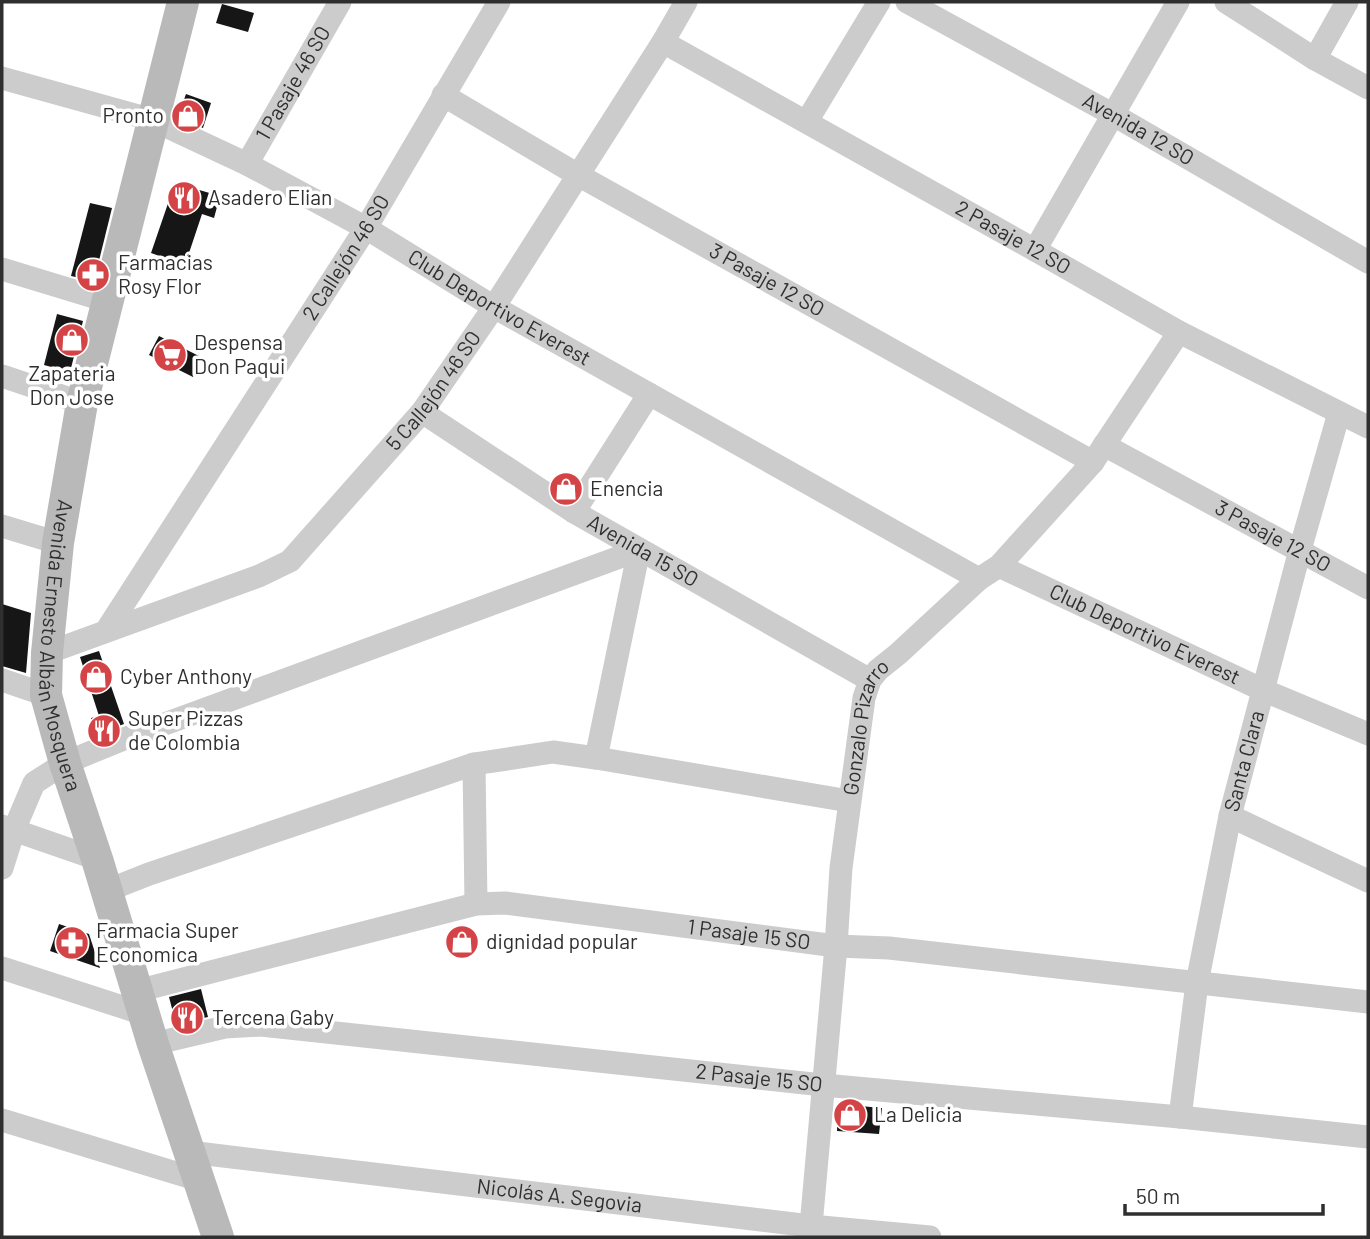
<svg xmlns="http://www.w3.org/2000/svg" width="1370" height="1239" font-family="Barlow,sans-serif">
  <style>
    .building { fill: #161616 }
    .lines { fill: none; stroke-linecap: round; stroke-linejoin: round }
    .street { stroke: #ccc; stroke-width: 23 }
    .secondary { stroke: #b9b9b9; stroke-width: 32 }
    .labels { text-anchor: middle; stroke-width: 7; stroke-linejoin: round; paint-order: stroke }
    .street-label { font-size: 21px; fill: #2f2f2f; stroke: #fff }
    .poi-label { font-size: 21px; fill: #2f2f2f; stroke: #fff; text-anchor: start }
  </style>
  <rect width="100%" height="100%" fill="#fff"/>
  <!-- building -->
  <g class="building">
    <polygon points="222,4 254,13 248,32 216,23"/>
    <polygon points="186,94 211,103 203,128 178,116"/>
    <polygon points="175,183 220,196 214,218 202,214 185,265 151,253"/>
    <polygon points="90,203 112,208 94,281 71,276"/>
    <polygon points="57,314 83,321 70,372 44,365"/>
    <polygon points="159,336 203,358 193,377 149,355"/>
    <polygon points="2,604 31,613 26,673 2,666"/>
    <polygon points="99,651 124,724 95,735 91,718 99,716 80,657"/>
    <polygon points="59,924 89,934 100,968 50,951"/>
    <polygon points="201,989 208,1017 176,1024 169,997"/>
    <polygon points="838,1104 882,1108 879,1134 837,1131"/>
  </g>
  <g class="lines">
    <!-- street -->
    <g class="street">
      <path id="s1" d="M907,2l205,112 256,148"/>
      <polyline points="1226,2 1315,59 1368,88"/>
      <path id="s2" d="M663,42l372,208 144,82 189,95"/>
      <polyline points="1315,59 1347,2"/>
      <path id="s3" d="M2,78l151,42 94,44 119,64 128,79 485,272"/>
      <path id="s4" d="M443,95l135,80 515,287"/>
      <polyline points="807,121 879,2"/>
      <path id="s5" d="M247,164l93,-162"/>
      <polyline points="1035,250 1178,2"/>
      <polyline points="2,269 107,301"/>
      <polyline points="2,376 82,403"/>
      <path id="s6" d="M422,412l152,100 296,168"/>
      <path id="s7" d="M1104,445l264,143"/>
      <polyline points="574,512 649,394"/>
      <polyline points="2,526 58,543"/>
      <path id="s8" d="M999,566l264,124 105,44"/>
      <path id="s9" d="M106,631l260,-403 133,-226"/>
      <path id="s10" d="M47,653l212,-77 31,-15 132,-149 72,-105 169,-265 23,-40"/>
      <polyline points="2,680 46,695"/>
      <polyline points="596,758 639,550"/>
      <polyline points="474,764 476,904"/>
      <polyline points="1230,816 1368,881"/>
      <polyline points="2,826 97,859"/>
      <polyline points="2,868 14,830 34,783 65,763 121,740 639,550"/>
      <polyline points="106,891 149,874 474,764 553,752 596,758 849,801"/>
      <polyline points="2,968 144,1014"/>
      <path id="s11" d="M137,991l339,-87 29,-1 331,43 53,2 479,54"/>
      <path id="s12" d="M153,1044l72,-17 36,-2 562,60 357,32 188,20"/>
      <path id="s13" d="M1180,1117l17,-134 33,-167 70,-266 39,-137"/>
      <polyline points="2,1120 199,1180"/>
      <path id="s14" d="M189,1152l622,74 119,11"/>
      <path id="s15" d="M810,1237l26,-291 5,-78 23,-170 6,-18 8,-10 20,-16 81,-75 20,-13 94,-104 86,-130"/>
    </g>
    <!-- secondary -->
    <path class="secondary" id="s16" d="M183,2l-101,401 -24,140 -11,110 -1,42 19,68 32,96 56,185 65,193"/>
  </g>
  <!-- icons -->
  <defs>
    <g id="shop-disc" transform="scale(1.75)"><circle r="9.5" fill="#d44345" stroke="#fff"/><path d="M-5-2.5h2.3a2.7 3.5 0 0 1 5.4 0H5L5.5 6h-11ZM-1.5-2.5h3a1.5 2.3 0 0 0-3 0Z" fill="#fff"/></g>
    <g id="restaurant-disc" transform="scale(1.75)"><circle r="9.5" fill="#d44345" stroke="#fff"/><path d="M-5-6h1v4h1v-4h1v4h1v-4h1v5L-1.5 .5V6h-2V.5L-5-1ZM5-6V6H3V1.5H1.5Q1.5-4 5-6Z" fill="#fff"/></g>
    <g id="pharmacy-disc" transform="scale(1.75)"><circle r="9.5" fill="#d44345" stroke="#fff"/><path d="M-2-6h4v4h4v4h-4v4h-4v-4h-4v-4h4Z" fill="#fff"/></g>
    <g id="supermarket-disc" transform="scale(1.75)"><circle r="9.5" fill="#d44345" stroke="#fff"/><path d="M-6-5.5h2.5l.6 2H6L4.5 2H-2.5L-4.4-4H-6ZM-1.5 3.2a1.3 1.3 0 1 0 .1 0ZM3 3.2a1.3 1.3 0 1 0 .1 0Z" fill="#fff"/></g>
  </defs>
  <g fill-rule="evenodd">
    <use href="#shop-disc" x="188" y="116"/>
    <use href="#restaurant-disc" x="184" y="198"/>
    <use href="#pharmacy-disc" x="93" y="275"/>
    <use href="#shop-disc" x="72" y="340"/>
    <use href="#supermarket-disc" x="170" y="355"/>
    <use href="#shop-disc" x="566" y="489"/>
    <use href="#shop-disc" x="96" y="677"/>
    <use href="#restaurant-disc" x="104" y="731"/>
    <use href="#shop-disc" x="462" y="942"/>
    <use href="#pharmacy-disc" x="72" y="943"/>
    <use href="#restaurant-disc" x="187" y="1018"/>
    <use href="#shop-disc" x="850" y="1115"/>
  </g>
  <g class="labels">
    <!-- street labels -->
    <g class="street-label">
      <text dy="7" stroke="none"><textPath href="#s5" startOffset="93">1 Pasaje 46 SO</textPath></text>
      <text dy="7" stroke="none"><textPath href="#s1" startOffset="264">Avenida 12 SO</textPath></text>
      <text dy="7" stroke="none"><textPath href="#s2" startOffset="401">2 Pasaje 12 SO</textPath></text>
      <text dy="7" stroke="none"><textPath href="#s9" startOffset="444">2 Callejón 46 SO</textPath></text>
      <text dy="7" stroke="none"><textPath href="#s4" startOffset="373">3 Pasaje 12 SO</textPath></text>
      <text dy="7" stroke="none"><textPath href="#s3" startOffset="551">Club Deportivo Everest</textPath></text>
      <text dy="7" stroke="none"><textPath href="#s10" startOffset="483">5 Callejón 46 SO</textPath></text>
      <text dy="7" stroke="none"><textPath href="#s7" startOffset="192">3 Pasaje 12 SO</textPath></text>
      <text dy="7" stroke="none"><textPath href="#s6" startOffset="261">Avenida 15 SO</textPath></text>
      <text dy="7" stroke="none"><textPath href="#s8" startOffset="161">Club Deportivo Everest</textPath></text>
      <text dy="7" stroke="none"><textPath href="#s16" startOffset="660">Avenida Ernesto Albán Mosquera</textPath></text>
      <text dy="7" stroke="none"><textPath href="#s15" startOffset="514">Gonzalo Pizarro</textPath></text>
      <text dy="7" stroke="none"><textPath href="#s13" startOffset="362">Santa Clara</textPath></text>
      <text dy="7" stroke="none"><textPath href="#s11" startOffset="625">1 Pasaje 15 SO</textPath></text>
      <text dy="7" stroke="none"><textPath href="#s12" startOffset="611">2 Pasaje 15 SO</textPath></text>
      <text dy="7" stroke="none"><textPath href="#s14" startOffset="373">Nicolás A. Segovia</textPath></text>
    </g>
    <!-- poi labels -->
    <g class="poi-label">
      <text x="164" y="123" text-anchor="end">Pronto</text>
      <text x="208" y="205">Asadero Elian</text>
      <text x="118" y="270">Farmacias<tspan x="118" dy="24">Rosy Flor</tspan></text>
      <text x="194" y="350">Despensa<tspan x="194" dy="24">Don Paqui</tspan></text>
      <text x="72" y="381" text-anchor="middle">Zapateria<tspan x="72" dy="24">Don Jose</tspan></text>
      <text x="590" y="496">Enencia</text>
      <text x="120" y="684">Cyber Anthony</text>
      <text x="128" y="726">Super Pizzas<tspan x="128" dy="24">de Colombia</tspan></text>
      <text x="96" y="938">Farmacia Super<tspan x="96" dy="24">Economica</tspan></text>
      <text x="486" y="949">dignidad popular</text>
      <text x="212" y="1025">Tercena Gaby</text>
      <text x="874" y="1122">La Delicia</text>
    </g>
  </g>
  <!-- border -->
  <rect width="1370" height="1239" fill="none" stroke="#2f2f2f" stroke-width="7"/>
  <!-- scale -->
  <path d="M1125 1204v10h198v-10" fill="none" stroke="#2f2f2f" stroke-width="3.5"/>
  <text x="1136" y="1204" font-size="21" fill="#2f2f2f" stroke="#ffffff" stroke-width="5" paint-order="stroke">50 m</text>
</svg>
